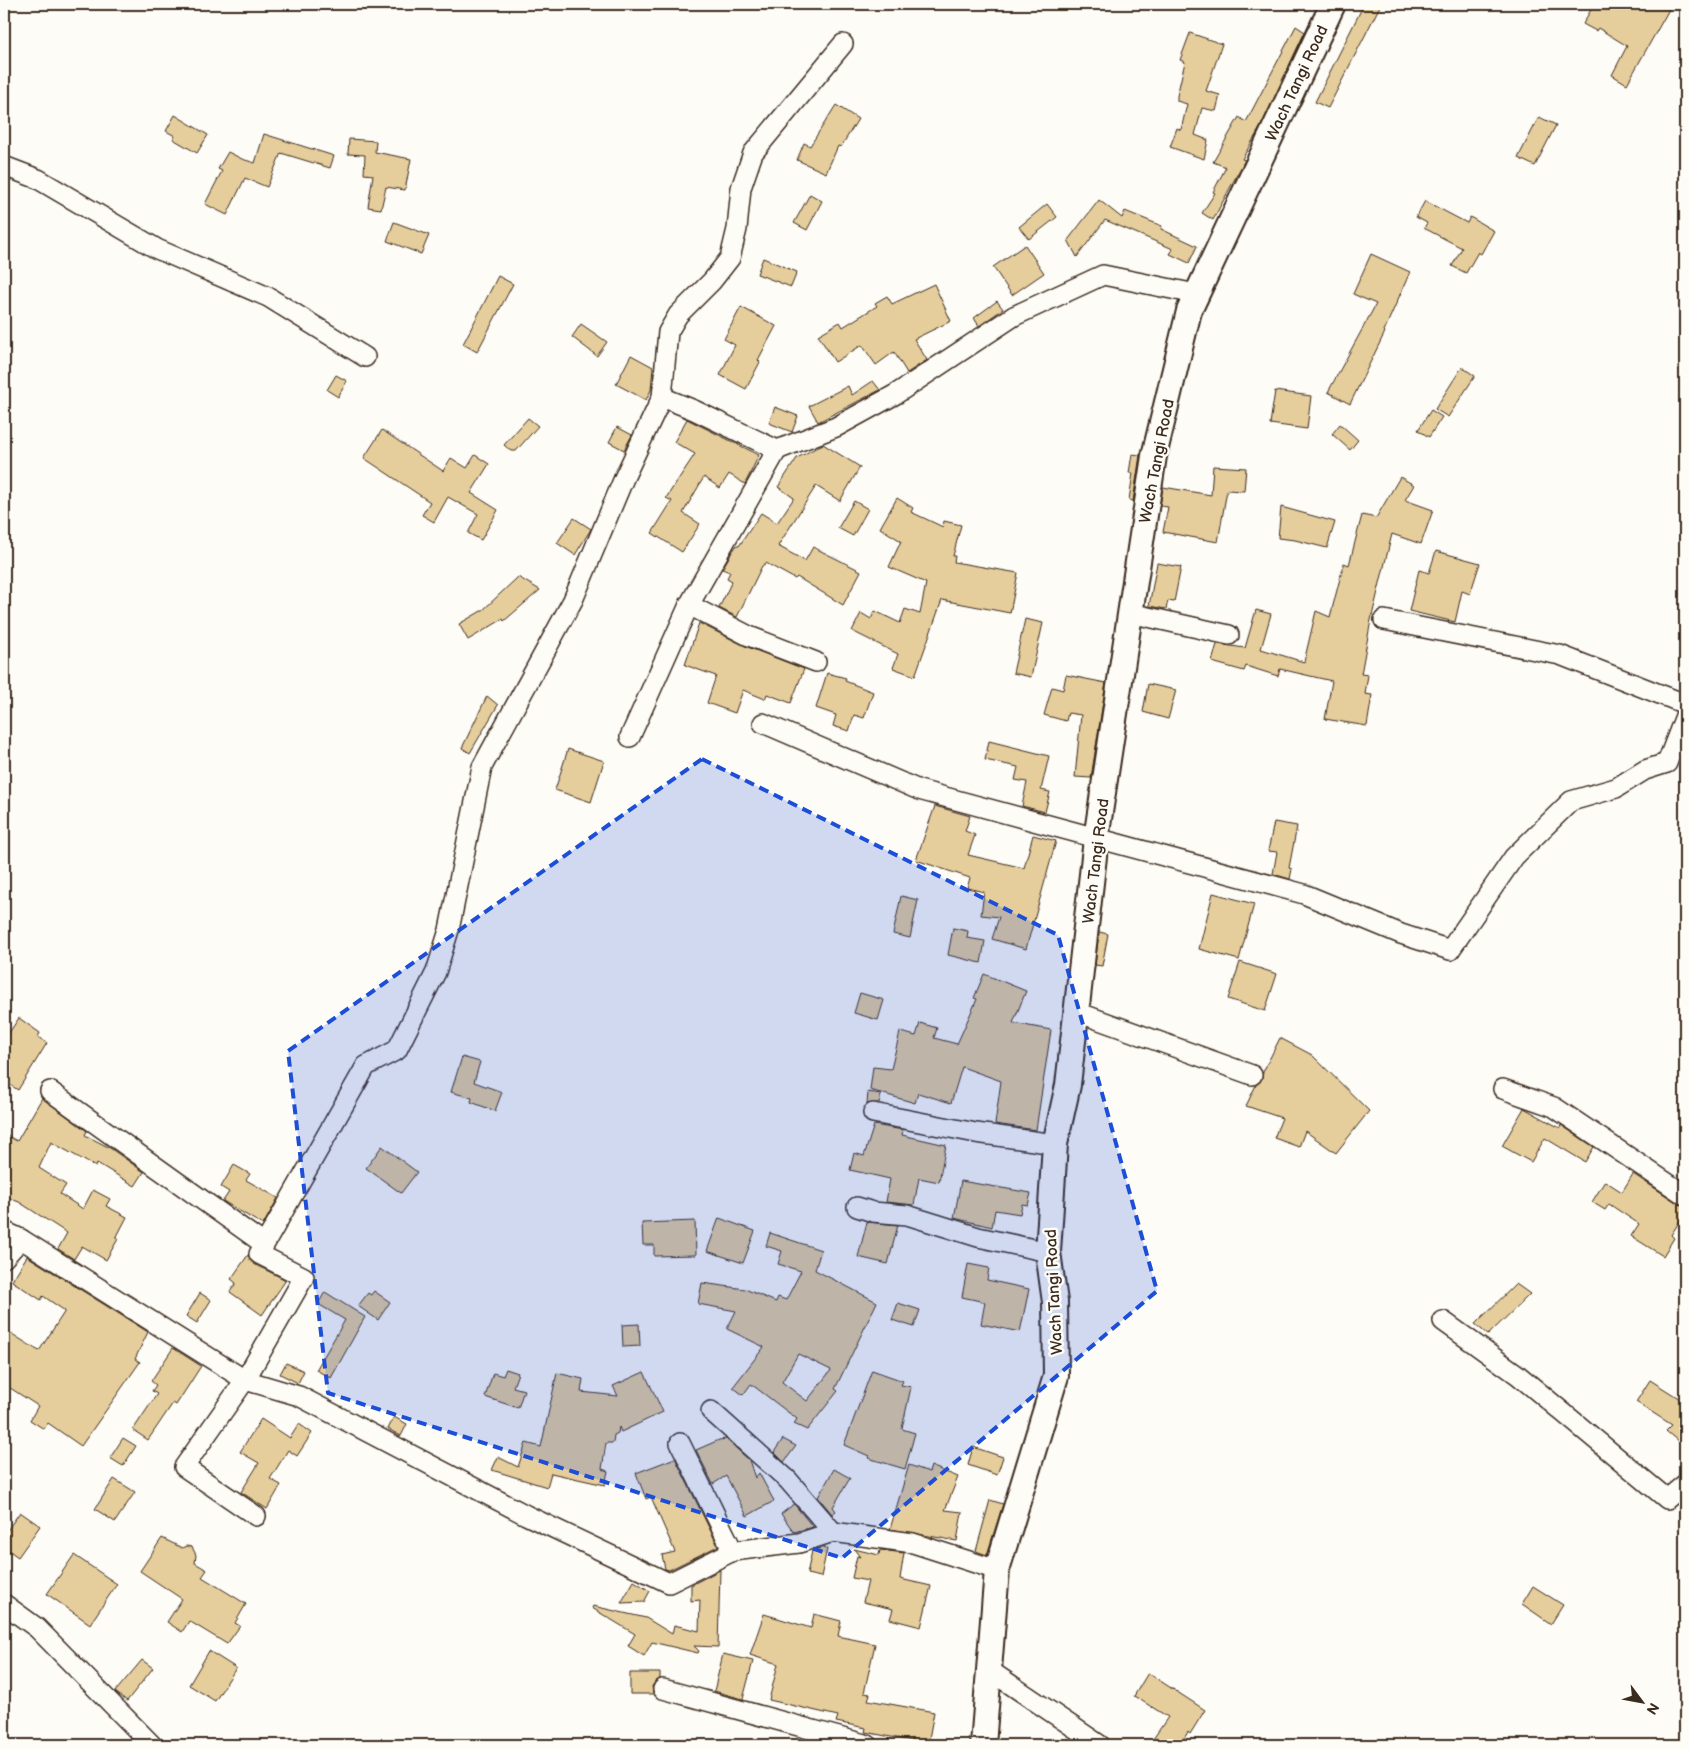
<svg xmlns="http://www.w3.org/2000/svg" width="1689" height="1749" font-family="'Balsamiq Sans',sans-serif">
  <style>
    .building { fill: #e6cd9c; stroke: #3b2a1e; fill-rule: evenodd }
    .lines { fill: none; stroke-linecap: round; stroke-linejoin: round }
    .minor-casing { stroke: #3b2a1e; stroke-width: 22 }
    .major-casing { stroke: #3b2a1e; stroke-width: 28 }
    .minor { stroke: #fdfcf7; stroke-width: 19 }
    .major { stroke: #fdfcf7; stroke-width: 24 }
    .marked { fill: #1d4ed8; fill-opacity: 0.2; stroke: #1d4ed8; stroke-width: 4; stroke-dasharray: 10 6; stroke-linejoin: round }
    .labels { text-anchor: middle; stroke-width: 5; stroke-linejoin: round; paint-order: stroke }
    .street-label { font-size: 16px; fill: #3b2a1e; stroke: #fdfcf7 }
  </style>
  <rect width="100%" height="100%" fill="#fdfcf7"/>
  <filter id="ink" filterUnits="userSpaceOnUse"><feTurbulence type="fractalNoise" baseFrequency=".02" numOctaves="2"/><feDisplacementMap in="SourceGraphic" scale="10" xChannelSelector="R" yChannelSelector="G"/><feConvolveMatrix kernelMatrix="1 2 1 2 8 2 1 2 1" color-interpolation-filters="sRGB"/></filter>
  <g filter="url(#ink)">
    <!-- building -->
    <g class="building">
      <polygon points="1364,4 1381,4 1328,108 1315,102"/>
      <polygon points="1594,4 1672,4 1627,84 1612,75 1627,46 1598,28 1596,31 1583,24"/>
      <polygon points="1296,26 1305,32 1260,128 1242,159 1245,160 1239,171 1213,220 1202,213 1215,193 1213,192 1226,167 1213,162 1239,117 1246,122"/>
      <polygon points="1190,33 1222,44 1206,91 1220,95 1216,111 1202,108 1195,135 1208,140 1204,159 1170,147 1177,128 1181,130 1187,104 1177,101 1177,96 1185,62 1180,60"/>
      <polygon points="836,105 858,119 841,147 838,146 826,173 797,160 804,143 810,146"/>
      <polygon points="175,115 208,135 197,153 173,139 175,136 166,131"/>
      <polygon points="1539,117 1556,125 1535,166 1518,158"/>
      <polygon points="264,134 334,156 330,168 281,153 267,187 245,178 227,215 205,204 222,171 218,169 228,152 242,159 255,163"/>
      <polygon points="349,139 376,141 375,152 411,159 405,190 386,187 381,209 368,207 373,175 364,174 365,155 348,154"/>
      <polygon points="810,194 822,201 807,230 794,223"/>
      <polygon points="1099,200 1122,218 1125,211 1162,226 1161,229 1197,246 1189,263 1170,254 1173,249 1105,220 1077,257 1068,240"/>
      <polygon points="1425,201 1467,223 1470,217 1494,231 1481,254 1478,252 1466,273 1452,266 1462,248 1424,228 1427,223 1416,217"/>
      <polygon points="1047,204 1057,217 1029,239 1019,227"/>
      <polygon points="394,222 429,235 421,254 387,241"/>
      <polygon points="1025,245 1044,273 1012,295 993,267"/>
      <polygon points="1371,254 1410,272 1384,331 1385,332 1350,404 1328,392 1376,304 1353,294"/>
      <polygon points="763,258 797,272 791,287 757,274"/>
      <polygon points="498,276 513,284 477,352 463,344"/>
      <polygon points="934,284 951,321 914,339 927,360 907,373 894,352 876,365 862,345 835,362 818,335 840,322 843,327 877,306 875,303 887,296 892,304"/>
      <polygon points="997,301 1003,309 979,326 974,318"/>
      <polygon points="741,307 776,326 758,360 760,362 746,389 720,375 735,345 724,339"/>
      <polygon points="581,324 607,342 597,356 572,337"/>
      <polygon points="631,355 653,367 651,390 646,400 616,384"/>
      <polygon points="1462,367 1475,376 1448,417 1435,409"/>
      <polygon points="336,375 347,381 338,397 327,390"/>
      <polygon points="873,381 880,390 818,422 809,406 848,386 852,395"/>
      <polygon points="1275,391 1311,396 1307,429 1270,424"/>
      <polygon points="775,407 798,416 792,432 769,423"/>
      <polygon points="1431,410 1442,417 1429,437 1418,430"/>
      <polygon points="528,418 538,426 516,451 511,451 504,445"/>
      <polygon points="687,419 759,455 745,484 729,474 720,488 704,477 683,513 700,524 682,552 652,533 672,501 666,498 695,454 674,442"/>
      <polygon points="1340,424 1358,440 1350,450 1332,434"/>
      <polygon points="617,427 632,435 624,450 609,442"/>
      <polygon points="382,430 443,471 451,458 467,468 475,455 489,464 471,493 498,510 481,540 468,533 478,514 448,497 434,522 422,515 430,502 364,458"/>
      <polygon points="823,444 860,467 840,501 816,486 778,546 805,561 813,547 861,571 843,605 797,577 795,579 766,563 762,566 737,617 719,608 732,581 727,578 730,572 722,569 732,552 737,545 739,546 761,513 777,523 794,498 778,487 797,458"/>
      <polygon points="1132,454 1140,455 1133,501 1129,500 1133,473 1129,473"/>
      <polygon points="1213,466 1246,468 1244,491 1227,490 1218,542 1163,532 1168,507 1160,506 1163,487 1211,495"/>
      <polygon points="1400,477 1414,485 1405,500 1433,510 1421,544 1392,534 1371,620 1361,674 1368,675 1365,694 1372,695 1367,726 1325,719 1332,681 1280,669 1278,676 1246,666 1244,671 1212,662 1217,644 1245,648 1256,610 1271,614 1261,649 1304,662 1316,611 1330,617 1344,563 1349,565 1362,515 1376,518"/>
      <polygon points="897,498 913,508 911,512 943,527 944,521 961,525 953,556 955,556 954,562 1018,573 1010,613 942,600 915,676 893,668 898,654 852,631 861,613 871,619 875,611 900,623 905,609 920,614 926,583 889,567 901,541 880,528"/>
      <polygon points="854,501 868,509 853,536 838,528"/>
      <polygon points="1281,507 1335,522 1327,548 1295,540 1278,538"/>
      <polygon points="574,518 591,529 575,555 557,543"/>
      <polygon points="1436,551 1480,563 1470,594 1462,591 1455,622 1409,611 1419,570 1429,573"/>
      <polygon points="1157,563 1181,567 1174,602 1168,601 1166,609 1149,606"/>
      <polygon points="518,577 540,590 504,621 503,619 468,640 459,624 483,610"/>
      <polygon points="1025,619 1043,623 1031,677 1013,673"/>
      <polygon points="699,623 745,646 804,669 791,703 767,694 765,699 743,690 735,713 707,703 716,676 685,665"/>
      <polygon points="827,673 846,678 845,681 873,692 864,718 854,715 849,731 833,726 836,715 816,708"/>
      <polygon points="1066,675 1106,683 1091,778 1075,777 1081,715 1068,713 1066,721 1044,715 1052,687 1063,690"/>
      <polygon points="1148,684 1176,690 1168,719 1143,712"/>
      <polygon points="487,696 498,705 470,753 462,748"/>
      <polygon points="989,741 1049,756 1041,790 1050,792 1045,812 1022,806 1027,782 1015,780 1018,767 985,760"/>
      <polygon points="568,749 604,761 591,802 555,790"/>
      <polygon points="935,806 970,816 965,831 975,835 968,855 1024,868 1033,835 1056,841 1026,949 992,939 999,917 981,915 984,892 967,888 970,878 916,860"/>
      <polygon points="1274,822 1297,826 1289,868 1292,869 1290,879 1273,874 1277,852 1268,851"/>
      <polygon points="1213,893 1254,904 1239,960 1199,949"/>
      <polygon points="901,896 918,900 910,938 893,934"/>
      <polygon points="953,928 968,931 967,938 985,941 981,963 948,955"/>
      <polygon points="1099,932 1108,934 1102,966 1095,965"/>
      <polygon points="1240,962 1277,974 1265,1011 1228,999"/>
      <polygon points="984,974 1026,991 1013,1023 1051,1030 1036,1130 995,1124 1001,1081 962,1067 951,1103 918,1093 915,1103 870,1090 873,1067 891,1069 900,1032 916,1036 920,1023 937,1028 934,1038 957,1044 977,999 974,998"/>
      <polygon points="860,993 884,1000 878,1020 854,1013"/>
      <polygon points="19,1018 40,1033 38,1037 47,1043 18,1090 4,1081 4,1040"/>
      <polygon points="1280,1038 1312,1055 1369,1111 1336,1153 1305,1131 1299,1147 1274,1138 1282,1118 1246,1106 1256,1085 1262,1079 1263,1072"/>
      <polygon points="462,1057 480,1062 474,1082 502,1092 495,1111 471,1102 472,1098 451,1092"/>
      <polygon points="868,1092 881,1094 879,1103 867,1104"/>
      <polygon points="42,1098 87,1131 85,1135 110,1148 144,1172 135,1186 97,1163 96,1167 51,1142 39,1168 66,1185 60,1194 83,1209 93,1190 110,1199 106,1206 127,1217 116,1238 118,1239 106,1260 82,1246 74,1259 58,1249 67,1233 19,1202 4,1196 4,1134 17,1141"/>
      <polygon points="1524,1108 1560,1128 1561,1125 1594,1147 1585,1162 1545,1138 1531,1162 1502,1146"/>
      <polygon points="874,1125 903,1130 902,1135 946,1145 939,1182 919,1178 914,1205 886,1202 890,1179 850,1170 854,1153 864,1156"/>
      <polygon points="382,1146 417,1172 401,1193 366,1168"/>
      <polygon points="234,1165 250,1174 246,1180 278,1198 263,1225 223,1201 229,1192 221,1187"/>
      <polygon points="1633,1174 1679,1204 1685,1206 1685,1213 1671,1235 1674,1238 1663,1256 1631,1236 1639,1224 1609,1204 1605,1210 1592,1202 1605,1181 1622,1192"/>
      <polygon points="961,1181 1031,1193 1028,1205 1022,1204 1020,1214 995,1210 992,1227 954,1218"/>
      <polygon points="719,1218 755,1231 743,1263 707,1251"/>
      <polygon points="695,1221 696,1255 654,1256 654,1245 643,1245 642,1223"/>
      <polygon points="867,1222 898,1225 888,1264 858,1257"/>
      <path d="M770,1233l51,17 -6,20 62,32 -42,87 3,2 -31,39 -13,-6 3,-5 -46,-35 -8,11 -10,-8 31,-40 -37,-18 9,-18 -38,-7 4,-21 43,6 31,13 2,-5 8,3 15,-29 -23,-7 4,-13 -16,-5zM798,1354l33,16 -24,31 -25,-19z"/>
      <polygon points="248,1255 254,1264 286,1280 262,1315 230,1292 236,1283 231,1279"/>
      <polygon points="27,1256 148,1332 135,1359 140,1362 81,1446 48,1423 44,1429 30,1420 38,1406 4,1384 4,1329 39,1351 65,1311 43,1296 41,1300 12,1281"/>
      <polygon points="968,1264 989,1268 987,1280 1029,1289 1020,1332 981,1324 985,1302 962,1297"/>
      <polygon points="1516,1284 1530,1294 1488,1335 1475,1324"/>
      <polygon points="374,1291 390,1302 378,1320 358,1306 368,1293 371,1295"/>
      <polygon points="325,1292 365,1317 331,1378 316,1370 345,1320 318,1304"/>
      <polygon points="200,1293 211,1300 197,1323 186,1316"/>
      <polygon points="898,1303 920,1310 914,1327 892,1320"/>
      <polygon points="639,1324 640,1346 623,1347 622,1325"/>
      <polygon points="173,1348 201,1366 176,1405 173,1403 148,1440 133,1430 157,1394 152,1391 156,1385 151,1381"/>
      <polygon points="286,1363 304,1371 298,1383 280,1374"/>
      <polygon points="506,1369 518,1373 513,1387 524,1390 518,1408 485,1397 493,1373 503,1376"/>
      <polygon points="872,1370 903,1381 901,1385 911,1387 902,1429 915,1433 905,1469 868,1458 869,1456 844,1445"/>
      <polygon points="644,1372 663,1412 621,1432 619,1427 618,1433 614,1435 613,1443 606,1443 602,1469 608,1471 605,1485 551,1473 547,1487 492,1470 498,1457 518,1467 526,1443 541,1447 557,1373 583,1379 581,1392 618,1396 613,1386"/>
      <polygon points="1650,1380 1685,1402 1685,1447 1666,1431 1672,1425 1636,1402"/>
      <polygon points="394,1417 407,1424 401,1436 388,1429"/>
      <polygon points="261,1419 290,1438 299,1424 312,1433 297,1456 288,1450 270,1479 281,1485 267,1509 241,1492 259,1463 240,1452"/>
      <polygon points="123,1438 136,1446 123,1466 110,1458"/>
      <polygon points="726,1439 749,1460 755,1478 759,1473 774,1501 747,1516 726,1476 713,1484 696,1450 719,1440"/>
      <polygon points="783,1439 796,1446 784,1462 774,1452"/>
      <polygon points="973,1447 1003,1457 997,1475 968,1465"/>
      <polygon points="675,1458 718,1546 669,1570 665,1569 662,1555 675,1552 651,1497 646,1499 636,1473"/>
      <polygon points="909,1465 929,1472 931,1466 958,1477 945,1510 962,1512 957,1541 890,1529"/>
      <polygon points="834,1469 850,1478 833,1507 836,1511 832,1514 818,1497"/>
      <polygon points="114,1479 135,1492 115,1522 95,1509"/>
      <polygon points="990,1500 1003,1504 987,1555 976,1551"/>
      <polygon points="794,1504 813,1527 794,1532 781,1514"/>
      <polygon points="20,1512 40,1526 18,1557 4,1547 4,1543 9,1535 6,1532"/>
      <polygon points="162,1538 182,1548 186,1546 192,1547 196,1555 195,1563 207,1570 202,1577 246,1604 235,1623 240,1626 227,1644 189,1621 182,1632 167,1622 182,1599 140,1571"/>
      <polygon points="821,1548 827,1549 821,1577 807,1574 812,1551"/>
      <polygon points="854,1549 879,1555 880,1550 904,1553 900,1579 931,1586 921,1627 890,1619 893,1609 863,1602 868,1581 852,1578 857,1556 860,1557"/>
      <polygon points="74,1555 117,1584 90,1624 47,1594"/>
      <polygon points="720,1570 718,1647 694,1646 699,1651 698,1653 652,1642 644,1656 628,1646 635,1634 592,1608 593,1606 646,1618 672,1634 674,1625 699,1631 700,1600 691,1601 691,1585"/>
      <polygon points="634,1581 650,1591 644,1602 621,1603"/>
      <polygon points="1533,1586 1563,1605 1551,1624 1522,1604"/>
      <polygon points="764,1614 811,1628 814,1614 841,1621 838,1636 875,1644 864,1693 870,1694 868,1700 934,1712 928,1744 865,1732 866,1728 836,1722 838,1716 769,1700 778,1664 750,1655"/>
      <polygon points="209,1651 236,1668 215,1701 189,1685"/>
      <polygon points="723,1654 753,1661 743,1699 714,1691"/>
      <polygon points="142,1660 153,1668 127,1701 115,1692"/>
      <polygon points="630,1673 660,1673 660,1678 652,1686 653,1694 630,1694"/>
      <polygon points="1148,1673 1205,1710 1190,1734 1188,1732 1180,1745 1149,1745 1168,1717 1134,1696"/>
    </g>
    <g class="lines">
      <!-- minor casing -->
      <g class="minor-casing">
        <g id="minor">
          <polyline points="4,166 38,179 157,249 268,297 365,357"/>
          <polyline points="662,397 668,332 678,315 712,281 730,258 737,229 741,188 753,153 843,44"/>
          <polyline points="689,605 749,636 816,662"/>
          <polyline points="1130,613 1229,635"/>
          <polyline points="1384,620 1560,655 1685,704"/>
          <polyline points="763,723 919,790 1304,894 1401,934 1450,950 1514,857 1571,801 1616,788 1645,770 1667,763 1685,716"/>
          <polyline points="630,737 689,605 777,450"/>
          <polyline points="1077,1012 1252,1075"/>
          <polyline points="1503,1089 1554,1107 1685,1195"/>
          <polyline points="50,1091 264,1244"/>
          <polyline points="873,1113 976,1133 1055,1144"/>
          <polyline points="857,1207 873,1212 907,1215 978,1237 1048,1252"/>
          <polyline points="4,1231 21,1239"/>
          <polyline points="4,1258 21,1239 245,1380 299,1396 526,1515 669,1583 733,1551 799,1543 833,1532 913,1543 997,1570"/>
          <polyline points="1443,1321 1518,1375 1667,1499 1685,1484"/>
          <polyline points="711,1411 788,1480 833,1532"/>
          <polyline points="680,1443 733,1551"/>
          <polyline points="256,1516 184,1467 245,1380 304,1277 259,1254 366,1066 397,1050 436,972 449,930 482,767 573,600 624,478 662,397 694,410 777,450 836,427 896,394 1014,316 1103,275 1196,294"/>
          <polyline points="4,1604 37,1628 152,1745"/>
          <polyline points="989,1670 1100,1745"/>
          <polyline points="663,1689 868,1745"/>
        </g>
      </g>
      <!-- major casing -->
      <g class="major-casing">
        <polyline id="major" points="983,1745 997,1570 1056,1376 1055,1302 1048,1252 1055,1144 1068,1085 1096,839 1154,456 1189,311 1333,4"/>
      </g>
      <!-- minor -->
      <use href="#minor" class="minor"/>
      <!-- major -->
      <use href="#major" class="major"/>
    </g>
  </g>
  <!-- marked area -->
  <path class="marked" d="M702,759l356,176 99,356 -315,267 -514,-165 -40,-342z"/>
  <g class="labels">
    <!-- street labels -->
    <g class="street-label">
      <text transform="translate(1296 83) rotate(-65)" y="6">Wach Tangi Road</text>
      <text transform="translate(1156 461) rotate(-79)" y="6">Wach Tangi Road</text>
      <text transform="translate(1095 861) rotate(-83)" y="6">Wach Tangi Road</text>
      <text transform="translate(1053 1292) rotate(-93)" y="6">Wach Tangi Road</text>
    </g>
  </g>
  <!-- margin -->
  <rect width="1689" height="1749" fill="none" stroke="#fdfcf7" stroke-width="20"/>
  <rect x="10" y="10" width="1669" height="1729" fill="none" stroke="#3b2a1e" stroke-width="2" filter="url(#ink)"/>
  <!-- north arrow -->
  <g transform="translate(1642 1702) rotate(122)" stroke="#fdfcf7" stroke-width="4" paint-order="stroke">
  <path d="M0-4L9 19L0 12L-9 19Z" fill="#3b2a1e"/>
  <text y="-8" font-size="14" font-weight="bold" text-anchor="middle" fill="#3b2a1e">N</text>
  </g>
</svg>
